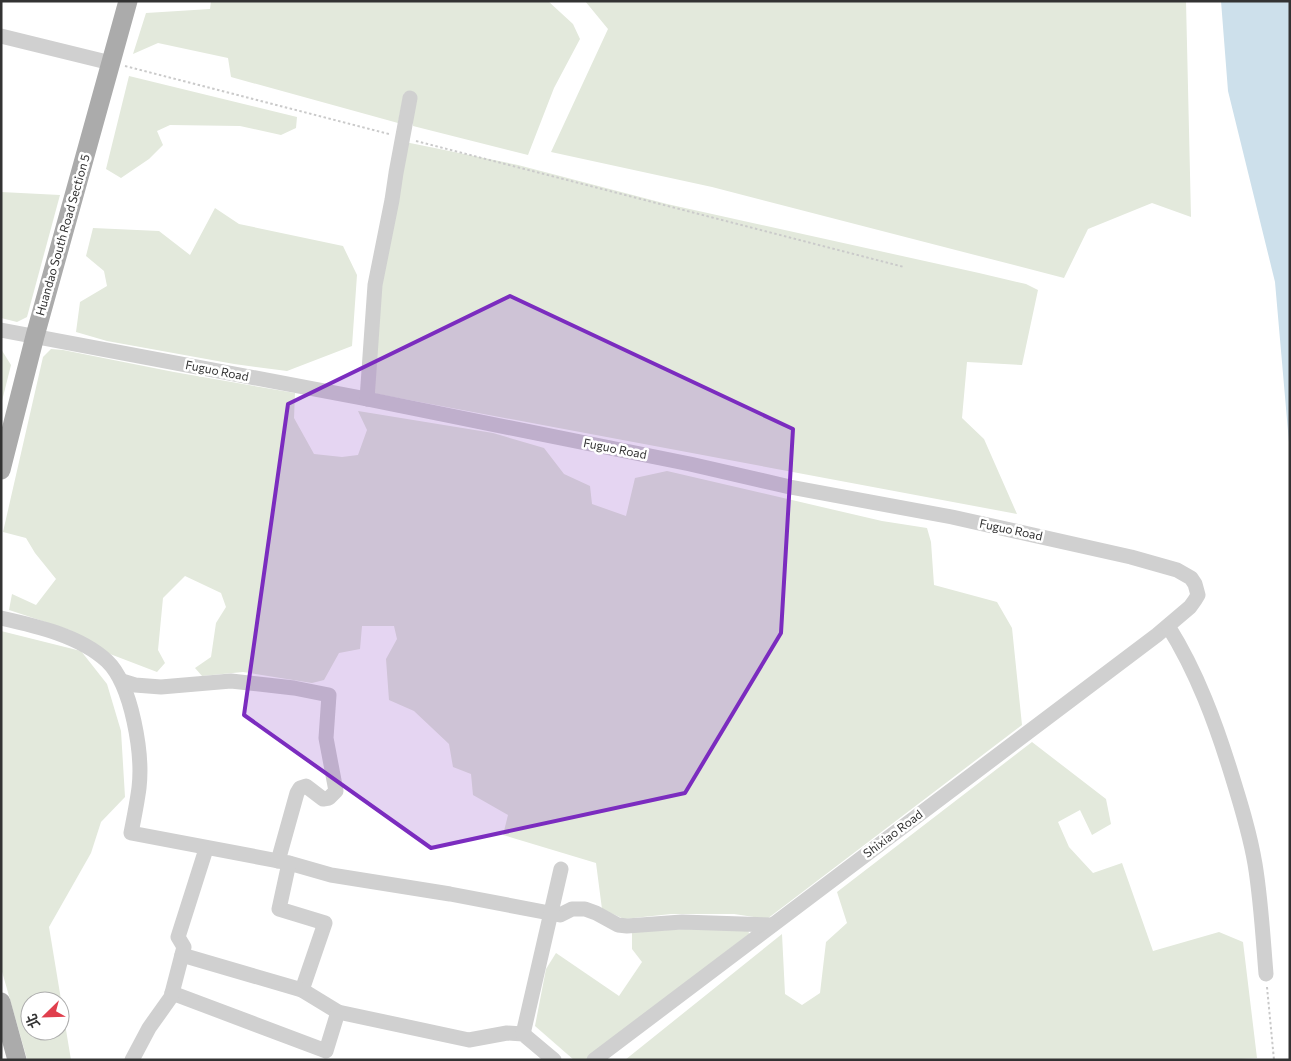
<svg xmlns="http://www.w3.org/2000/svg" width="1291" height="1061" font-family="Commissioner,'Noto Sans TC',sans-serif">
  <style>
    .green { fill: #e3e9dc; fill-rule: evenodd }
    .water { fill: #cde0eb }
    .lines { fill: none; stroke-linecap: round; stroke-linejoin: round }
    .path { stroke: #cacaca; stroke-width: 2; stroke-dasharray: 2.5 2.5; stroke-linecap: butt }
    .minor { stroke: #d0d0d0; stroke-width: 15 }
    .major { stroke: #ababab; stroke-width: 19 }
    .marked { fill: #7b2cbf; fill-opacity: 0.2; stroke: #7b2cbf; stroke-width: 4; stroke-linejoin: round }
    .labels { text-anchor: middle; stroke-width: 5; stroke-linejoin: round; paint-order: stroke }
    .street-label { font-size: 12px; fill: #333; stroke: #fff }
  </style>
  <rect width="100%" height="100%" fill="#fff"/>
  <!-- green -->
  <g class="green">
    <polygon points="211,1 548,1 573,24 580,39 554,88 528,155 413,126 413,95 404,93 398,123 231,77 228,58 158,43 133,54 146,13 210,9"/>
    <polygon points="585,1 1186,1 1191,217 1152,203 1088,229 1064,278 712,187 551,152 608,29"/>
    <polygon points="129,76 297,117 296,128 281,135 240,126 170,125 157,131 163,145 149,159 121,178 106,169"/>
    <polygon points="405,142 518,165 667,204 979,273 1026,284 1038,290 1022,365 967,362 962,418 984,439 1017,514 372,393 375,322"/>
    <polygon points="1,192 60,195 27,317 17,322 1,318"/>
    <polygon points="215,208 239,224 343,246 357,275 352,346 287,371 234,364 107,341 76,332 80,302 107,286 104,271 86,256 93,228 159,231 190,255"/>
    <polygon points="1,349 11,365 1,405"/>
    <polygon points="51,349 63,350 174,372 295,393 294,418 314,454 342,457 358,455 367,430 358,411 493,433 544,448 564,474 590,486 592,504 626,516 635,478 667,471 882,521 927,528 931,542 934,585 997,602 1012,628 1022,725 767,919 734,914 671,914 624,919 602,909 596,863 503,835 508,815 473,795 471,774 453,767 449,744 414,711 389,700 386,659 397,639 394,626 362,626 360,649 339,653 324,680 312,683 243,672 202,676 195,668 211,657 216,623 226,607 221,593 185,576 163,598 158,650 165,663 157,672 110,654 70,630 9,610 12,594 36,605 56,579 35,553 26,538 3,532 43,357"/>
    <path d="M1,631l80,20 26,33 14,47 4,66 -24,25 -10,31 -42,74 22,133 -44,-1 -26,-91zM30,1001h30v30h-30z"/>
    <polygon points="1032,742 1106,799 1111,824 1092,835 1080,810 1058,822 1069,847 1093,873 1122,863 1153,951 1219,932 1243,942 1257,1058 1224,1060 625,1060 782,934 785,994 802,1005 820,993 826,942 847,923 837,892"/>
    <polygon points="748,928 749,934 587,1059 574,1060 535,1026 546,969 556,953 619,996 642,962 632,949 632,932 686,929"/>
  </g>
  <!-- water -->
  <polygon class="water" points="1221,1 1290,1 1290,454 1275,282 1228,91"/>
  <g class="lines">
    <!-- path -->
    <g class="path">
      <polyline points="125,66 389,134"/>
      <polyline points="416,141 904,267"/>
      <polyline points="1267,987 1274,1060"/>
    </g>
    <!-- minor -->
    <g class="minor">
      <polyline points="1,36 111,63"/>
      <polyline points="1,330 367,399 690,464 790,487 952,517 1131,557 1177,570 1191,578 1195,584 1198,595 1195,600 1190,607 1157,635 594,1060"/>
      <polyline points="367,399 375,285 392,200 396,173 410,98"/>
      <path d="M1,618c36,8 79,18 106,43 25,24 36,93 32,127 -2,15 -5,30 -8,45l158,30 42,12 119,19 110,21 12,-6h13l11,4 22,12 9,1 55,-4 90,3"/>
      <path d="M1168,626c29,46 48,98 64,150 9,29 18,58 23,88 6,36 8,74 11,110"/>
      <polyline points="122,681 135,685 161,687 231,681 294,688 329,695 326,738 336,791 329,798 323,799 306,786 300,788 297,793 278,861"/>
      <polyline points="289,863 279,909 325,923 302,990 338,1012"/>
      <polyline points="182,955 302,990"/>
      <polyline points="172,993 326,1051 338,1012 469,1040 507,1033 523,1034 554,1060"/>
      <polyline points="523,1034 561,869"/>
      <polyline points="132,1060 149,1028 171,997 184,947 178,937 206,849"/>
    </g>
    <!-- major -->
    <g class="major">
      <polyline points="1,470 35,336 128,1"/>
      <polyline points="1,1002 17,1060"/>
    </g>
  </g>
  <!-- marked area -->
  <path class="marked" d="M510,296l283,133 -12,204 -96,160 -254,55 -187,-133 44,-311z"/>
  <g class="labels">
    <!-- street labels -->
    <g class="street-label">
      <text transform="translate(63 235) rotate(-74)" y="4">Huandao South Road Section 5</text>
      <text transform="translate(217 371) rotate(11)" y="4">Fuguo Road</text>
      <text transform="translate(615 449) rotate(11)" y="4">Fuguo Road</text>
      <text transform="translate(1011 530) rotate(12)" y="4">Fuguo Road</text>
      <text transform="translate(893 834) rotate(-37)" y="4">Shixiao Road</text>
    </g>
  </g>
  <!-- border -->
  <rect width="1291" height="1061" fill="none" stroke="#333333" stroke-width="5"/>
  <!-- north arrow -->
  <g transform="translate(45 1016) rotate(247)"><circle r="24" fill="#ffffff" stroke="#adadad"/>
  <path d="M0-4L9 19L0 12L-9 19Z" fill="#e03f4d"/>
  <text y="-8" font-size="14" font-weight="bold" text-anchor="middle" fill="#333333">北</text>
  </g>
</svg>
